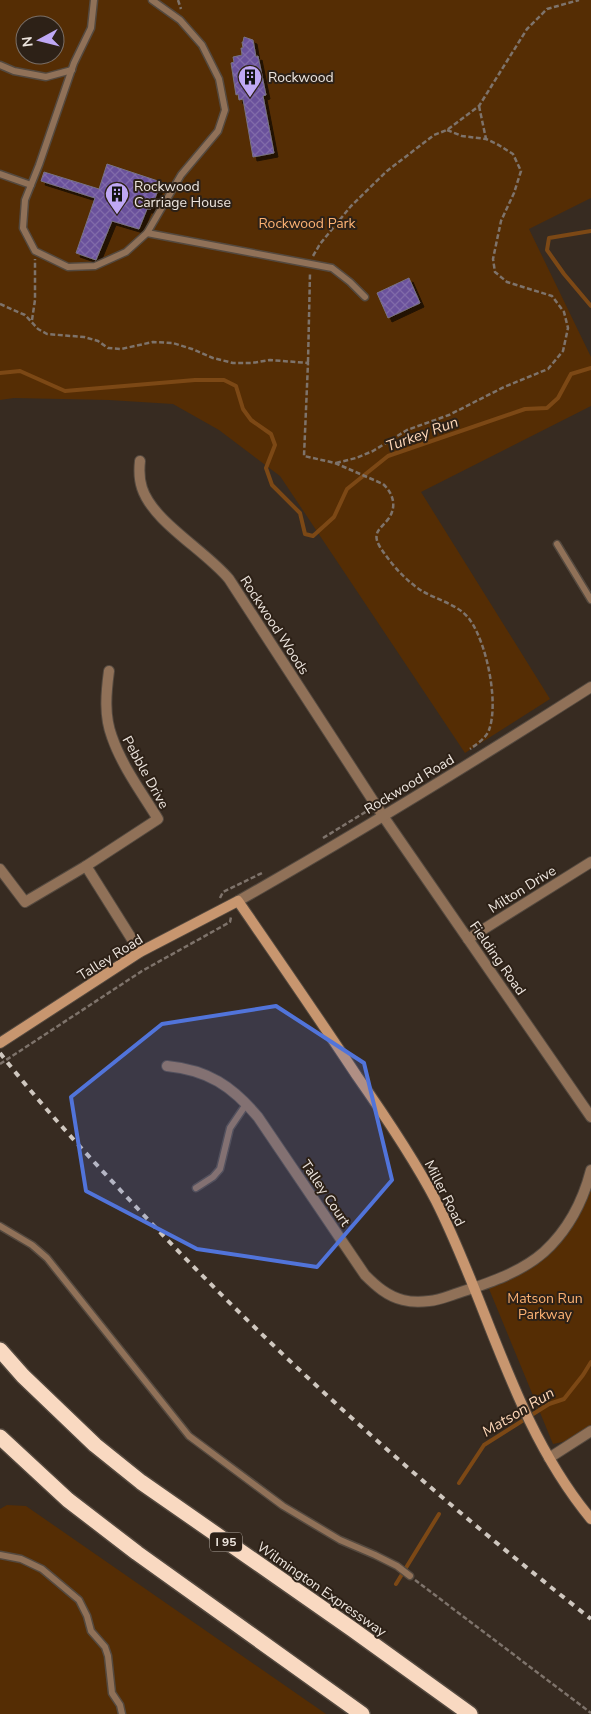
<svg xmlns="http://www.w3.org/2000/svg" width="591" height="1714" font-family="'Nunito Sans',sans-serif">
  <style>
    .green { fill: #552d04; fill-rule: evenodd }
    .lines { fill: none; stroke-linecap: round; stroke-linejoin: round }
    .stream { stroke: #7c4815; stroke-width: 4 }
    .building { fill: url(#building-cross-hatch); stroke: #787384; filter: url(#shadow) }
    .lane-casing { stroke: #54493f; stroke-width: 9 }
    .street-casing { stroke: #54493f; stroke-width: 12 }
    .secondary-casing { stroke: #54493f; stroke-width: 12 }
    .highway-casing { stroke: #54493f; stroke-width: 18 }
    .path { stroke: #7e736b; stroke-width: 2.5; stroke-dasharray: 5 2.5; stroke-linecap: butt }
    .lane { stroke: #907158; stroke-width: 6 }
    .street { stroke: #907158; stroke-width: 10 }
    .secondary { stroke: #c8966f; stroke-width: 10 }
    .highway { stroke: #f9d9c1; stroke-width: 15 }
    .rail { stroke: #cfc7bf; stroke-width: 4; stroke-dasharray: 6 6; stroke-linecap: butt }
    .marked { fill: #5174da; fill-opacity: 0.2; stroke: #5174da; stroke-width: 4; stroke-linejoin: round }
    .labels { text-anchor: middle; stroke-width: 4; stroke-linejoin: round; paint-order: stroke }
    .shield { fill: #2d2117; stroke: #b3aaa2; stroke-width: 1 }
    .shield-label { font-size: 12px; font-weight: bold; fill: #ede5de }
    .poi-label { font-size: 14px; fill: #ede5de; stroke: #2d2117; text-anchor: start }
    .park-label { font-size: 14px; fill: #fdb273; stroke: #2d2117 }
    .street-label { font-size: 14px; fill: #ede5de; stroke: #2d2117 }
    .water-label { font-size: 15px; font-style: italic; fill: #fed7b8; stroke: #2d2117 }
  </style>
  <defs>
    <pattern id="building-cross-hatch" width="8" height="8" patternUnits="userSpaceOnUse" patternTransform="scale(1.25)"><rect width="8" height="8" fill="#6a519c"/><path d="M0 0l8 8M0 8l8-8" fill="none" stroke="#806aa9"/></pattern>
    <filter id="shadow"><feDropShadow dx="4" dy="4" stdDeviation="0" flood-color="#0009"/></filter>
  </defs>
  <rect width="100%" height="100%" fill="#372b21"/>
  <!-- green -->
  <g class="green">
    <path d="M0,0h591v198l-62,31 62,128v49l-170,86 129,207 -85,54 -185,-277 -61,-46 -46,-26 -64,-4 -95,-2 -14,2zM25,25h30v30h-30z"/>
    <polygon points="591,1164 591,1430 581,1438 553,1444 487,1284 530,1262 575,1213"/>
    <polygon points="7,1505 26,1506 326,1714 0,1714 0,1509"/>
  </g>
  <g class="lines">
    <!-- stream -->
    <g class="stream">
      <polyline points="591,231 549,238 547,250 564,274 591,306"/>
      <polyline points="0,373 20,371 65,391 195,380 224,380 236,386 243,409 251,420 271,434 275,445 266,468 272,485 300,513 305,534 313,536 334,517 347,489 388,456 525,409 547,408 558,398 571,374 591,368"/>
      <polyline points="459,1483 484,1445 549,1404 564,1399 583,1375 591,1362"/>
      <polyline points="396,1584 439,1514"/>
    </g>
  </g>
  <!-- building -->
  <g class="building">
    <polygon points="244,37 253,40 256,57 258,56 266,95 263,96 274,153 253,157 243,99 239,100 238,94 236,95 231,63 234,62 233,57 242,55 241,48 243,48 242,42 243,42"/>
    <polygon points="107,164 161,182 151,209 147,209 139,229 112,221 96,260 76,253 95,198 41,181 44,172 99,189"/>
    <polygon points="409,278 420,303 388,318 377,293"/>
  </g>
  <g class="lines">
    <!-- lane casing -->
    <g class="lane-casing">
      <g id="lane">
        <polyline points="94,0 91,28 74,63 39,165 25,200 23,228 35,251 68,267 95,266 126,252 147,233 181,175 218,131 225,110 219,79 202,45 180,20 152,0"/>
        <polyline points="0,65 14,71 46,77 72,70"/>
        <polyline points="0,174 31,185"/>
        <polyline points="147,233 332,268 350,282 365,297"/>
        <polyline points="557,544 591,600"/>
        <polyline points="196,1188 213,1177 220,1169 230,1128 247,1103"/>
        <polyline points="0,1226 32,1245 47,1258 189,1436 283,1506 340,1540 375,1555 397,1566 410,1576"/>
        <polyline points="0,1555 21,1559 42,1569 79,1600 87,1616 91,1631 105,1647 108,1656 112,1693 120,1705 122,1714"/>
      </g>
    </g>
    <!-- street casing -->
    <g class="street-casing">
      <g id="street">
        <path d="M140,461c-1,9 -1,18 2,27 11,34 63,62 87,91l154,237 208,301"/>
        <polyline points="86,866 140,952"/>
        <path d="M0,869l25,33 61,-36 72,-47c-16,-26 -36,-53 -46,-82 -8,-21 -6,-44 -3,-66"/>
        <path d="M238,901c120,-68 237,-140 353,-214"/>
        <polyline points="468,939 591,862"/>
        <path d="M167,1066c41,4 65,20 91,51l107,158c11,11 22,21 38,25 8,2 18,2 26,1 10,-1 17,-4 26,-7 30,-10 64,-20 89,-42 24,-22 39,-51 47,-82"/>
        <polyline points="549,1458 591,1431"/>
      </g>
    </g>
    <!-- secondary casing -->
    <g class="secondary-casing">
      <path id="secondary" d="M0,1043l140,-91 98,-51c40,58 80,116 119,175 28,40 56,81 79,125 53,105 78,225 155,318"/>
    </g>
    <!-- highway casing -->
    <g class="highway-casing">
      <g id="highway">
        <polyline points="0,1350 23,1376 95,1445 141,1482 352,1629 470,1714"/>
        <polyline points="0,1437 68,1500 137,1553 362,1714"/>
      </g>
    </g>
    <!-- path -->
    <g class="path">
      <polyline points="178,0 181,9"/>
      <polyline points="479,106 486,139"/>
      <polyline points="313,256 320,244 351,206 387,171 434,135 447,130 479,106 527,29 547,9 579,0"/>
      <path d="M0,304l25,11 13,14 9,5 37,3 14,4 10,7 13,1 32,-7 20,1 19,6 21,9 20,5h19l18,-3 38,3 -4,93 31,7 48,21c10,9 14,22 6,34 -8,11 -18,14 -9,29 11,17 25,33 42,44 15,9 38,14 48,29 17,24 29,83 19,110 -3,8 -12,14 -19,19"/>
      <polyline points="32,320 35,300 35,259"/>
      <polyline points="308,362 310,273"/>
      <polyline points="336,463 356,458 373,451 407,430 449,415 504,387 548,369 563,351 568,328 564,312 552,296 507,282 495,272 493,259 501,221 514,193 521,171 513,154 497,144 486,139 462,136 447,130"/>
      <polyline points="385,800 421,779"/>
      <polyline points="323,838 367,811"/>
      <polyline points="220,898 223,892 264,872"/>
      <polyline points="0,1064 142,971 230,922 231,917"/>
      <polyline points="415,1580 591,1713"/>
    </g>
    <!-- lane -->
    <use href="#lane" class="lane"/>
    <!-- street -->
    <use href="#street" class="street"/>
    <!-- secondary -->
    <use href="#secondary" class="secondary"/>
    <!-- highway -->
    <use href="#highway" class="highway"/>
    <!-- rail -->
    <path class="rail" d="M0,1053c43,55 92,107 139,157 140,149 292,283 452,409"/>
  </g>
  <!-- marked area -->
  <path class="marked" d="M276,1006l88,57 28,117 -75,87 -120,-18 -111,-58 -15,-94 91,-73z"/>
  <!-- icons -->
  <defs>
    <g id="building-pin" transform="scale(1.25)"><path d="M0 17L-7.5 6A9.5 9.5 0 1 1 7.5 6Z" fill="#bfa8f4" stroke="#2d2117"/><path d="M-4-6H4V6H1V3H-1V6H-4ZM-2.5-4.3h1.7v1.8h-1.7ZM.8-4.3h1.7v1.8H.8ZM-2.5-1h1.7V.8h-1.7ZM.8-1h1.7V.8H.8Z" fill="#111"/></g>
  </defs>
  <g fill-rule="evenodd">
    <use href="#building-pin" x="250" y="77"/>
    <use href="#building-pin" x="117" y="194"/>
  </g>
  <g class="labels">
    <!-- shield labels -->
    <rect class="shield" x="210" y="1532.5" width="32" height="19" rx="4"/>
    <g class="shield-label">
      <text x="226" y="1546">I 95</text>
    </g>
    <!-- poi labels -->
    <g class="poi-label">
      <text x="268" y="82">Rockwood</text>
      <text x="134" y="191">Rockwood<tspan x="134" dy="16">Carriage House</tspan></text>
    </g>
    <!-- park labels -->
    <g class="park-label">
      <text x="307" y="228">Rockwood Park</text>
      <text x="545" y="1303">Matson Run<tspan x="545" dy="16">Parkway</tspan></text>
    </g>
    <!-- street labels -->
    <g class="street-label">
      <text transform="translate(275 625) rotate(57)" y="5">Rockwood Woods</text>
      <text transform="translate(146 772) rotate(61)" y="5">Pebble Drive</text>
      <text transform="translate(409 784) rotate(-31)" y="5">Rockwood Road</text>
      <text transform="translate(522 889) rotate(-32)" y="5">Milton Drive</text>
      <text transform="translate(110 957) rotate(-32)" y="5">Talley Road</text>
      <text transform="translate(498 958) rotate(55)" y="5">Fielding Road</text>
      <text transform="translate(326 1193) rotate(56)" y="5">Talley Court</text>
      <text transform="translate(445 1193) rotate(63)" y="5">Miller Road</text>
      <text transform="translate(322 1589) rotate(35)" y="5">Wilmington Expressway</text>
    </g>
    <!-- water labels -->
    <g class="water-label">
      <text transform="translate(422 434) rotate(-20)" y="5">Turkey Run</text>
      <text transform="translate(518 1412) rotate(-31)" y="5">Matson Run</text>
    </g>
  </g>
  <!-- north arrow -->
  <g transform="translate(40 40) rotate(263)"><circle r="24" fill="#2d2117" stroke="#7a6f67"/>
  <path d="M0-4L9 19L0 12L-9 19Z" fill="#bfa8f4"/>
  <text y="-8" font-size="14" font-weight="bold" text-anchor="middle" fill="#ede5de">N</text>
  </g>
</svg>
